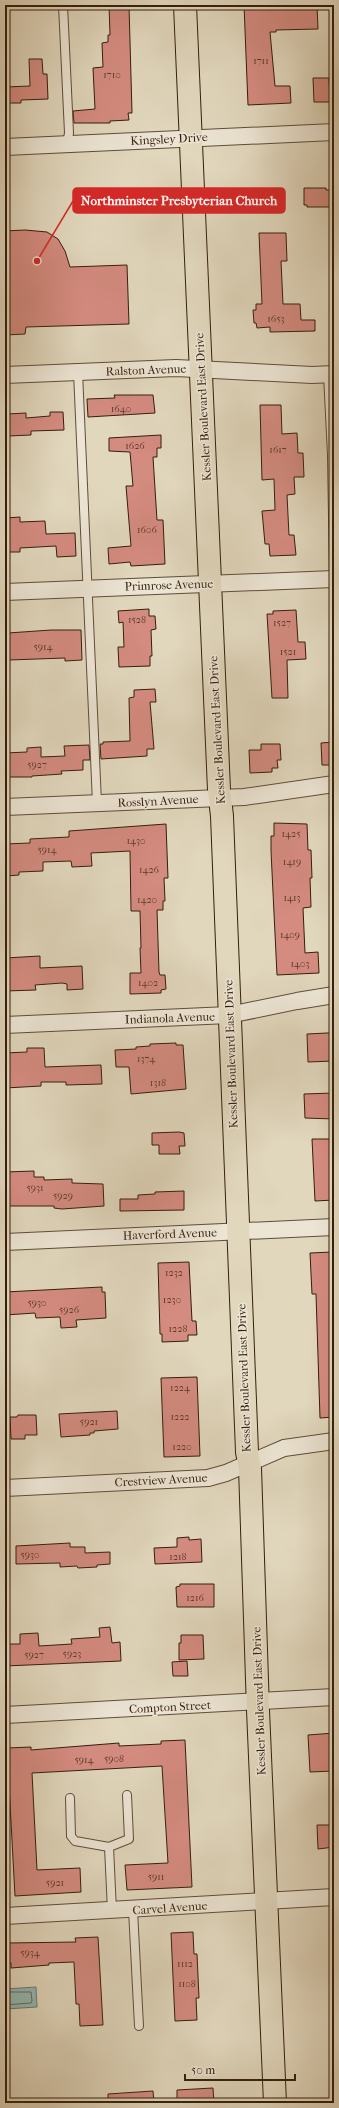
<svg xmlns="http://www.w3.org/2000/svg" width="339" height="2108" font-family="'IM FELL French Canon',serif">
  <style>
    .water { fill: #94b9b4; stroke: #6e7b71 }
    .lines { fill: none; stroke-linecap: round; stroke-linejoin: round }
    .shore { stroke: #646c60; stroke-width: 1 }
    .building { fill: #d48b80; stroke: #351e0d }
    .lane-casing { stroke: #604c39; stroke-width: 10 }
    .street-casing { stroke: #604c39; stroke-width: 18 }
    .primary-casing { stroke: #351e0d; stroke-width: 24 }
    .lane { stroke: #ece5d4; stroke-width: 8 }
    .street { stroke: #ece5d4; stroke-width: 16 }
    .primary { stroke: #e1d7bd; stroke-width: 22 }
    .labels { text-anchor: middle; stroke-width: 3; stroke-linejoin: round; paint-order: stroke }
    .number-label { font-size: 10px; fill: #5d392a }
    .street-label { font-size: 12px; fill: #351e0d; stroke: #ece5d4 }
    .leader { fill: none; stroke: #d62828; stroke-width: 1.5 }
    .callout-dot { fill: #d62828; stroke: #ece5d4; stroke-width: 1.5 }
    .callout { fill: #d62828; stroke: #d62828; stroke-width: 1.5 }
    .callout-label { font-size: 13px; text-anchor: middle; font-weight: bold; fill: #fff }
  </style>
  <rect width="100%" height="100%" fill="#e1d7bd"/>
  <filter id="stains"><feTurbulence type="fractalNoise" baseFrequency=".005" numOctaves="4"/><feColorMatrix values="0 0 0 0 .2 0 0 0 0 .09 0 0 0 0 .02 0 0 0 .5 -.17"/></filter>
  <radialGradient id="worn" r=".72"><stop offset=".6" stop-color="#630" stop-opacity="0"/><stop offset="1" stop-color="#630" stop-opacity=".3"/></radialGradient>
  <!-- water -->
  <polygon class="water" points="36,1987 37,2007 6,2009 5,1989"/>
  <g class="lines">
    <!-- shore -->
    <polyline class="shore" points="5,1992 31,1992 32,2001 31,2003 5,2005"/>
  </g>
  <!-- building -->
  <g class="building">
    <polygon points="109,5 129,6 132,113 128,113 129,120 110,121 110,123 74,123 73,111 95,109 93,68 103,67 102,43 108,42 108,35 110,35"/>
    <polygon points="244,5 317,5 318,29 276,30 276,32 270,32 275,86 290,86 291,103 248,105"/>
    <polygon points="29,59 42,59 43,74 47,74 48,99 21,100 21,103 5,103 5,87 30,86"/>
    <polygon points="313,78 329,78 330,102 314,102"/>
    <polygon points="304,188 326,188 326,190 334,190 334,207 307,207 307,205 304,205"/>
    <polygon points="25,230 47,232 58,239 65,251 70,267 127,265 129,324 26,327 25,334 5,335 5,231"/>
    <polygon points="259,233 286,233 287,261 281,261 283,304 300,304 301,320 315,320 315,331 270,332 270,327 257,328 256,323 254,323 253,310 256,310 256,304 262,304"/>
    <polygon points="114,395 153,395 155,413 88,417 87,399 115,398"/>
    <polygon points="260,405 281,405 282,434 297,433 298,453 303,453 304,477 294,477 295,494 287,495 289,535 294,535 296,555 270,556 269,544 265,544 262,511 275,510 274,479 262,480"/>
    <polygon points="50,412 63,412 64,430 31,431 31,435 8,436 7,414 26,413 26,418 50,416"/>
    <polygon points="161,435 161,448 157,448 157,457 153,457 157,520 163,520 165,564 131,566 130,562 109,564 108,548 131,546 126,486 133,486 130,452 109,451 109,438"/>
    <polygon points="20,517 20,522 45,521 46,534 75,533 76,556 57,557 56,546 20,548 20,552 5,552 5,518"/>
    <polygon points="149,609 149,616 155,616 156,629 151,630 152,656 150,656 150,666 119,667 118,647 124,647 123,622 119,623 118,611"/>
    <polygon points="296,610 298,642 305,642 306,659 287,660 288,698 272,698 267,614 273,614 273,611"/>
    <polygon points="51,630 81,630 82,660 65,661 65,658 9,660 8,633"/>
    <polygon points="155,689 156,702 150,702 154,749 147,749 147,756 101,759 100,744 103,744 103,742 130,741 129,698 134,697 134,690"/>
    <polygon points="334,742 334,765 322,765 321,743"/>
    <polygon points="261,744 280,744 281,760 277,760 278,768 272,768 272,772 250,773 249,750 261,750"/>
    <polygon points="89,745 90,760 83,760 83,770 61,771 62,774 32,776 32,777 5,777 5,753 27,752 27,748 41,747 41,757 65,756 64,746"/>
    <polygon points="274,823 307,824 308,850 311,850 312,878 310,878 311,907 303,908 305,953 318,952 319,973 277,975 271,851 271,836 274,836"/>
    <polygon points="166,824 168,878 164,878 165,901 163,901 163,910 157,910 159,972 160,975 165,975 166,989 161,990 161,993 130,994 130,973 141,973 140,948 141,948 140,911 131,911 130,851 91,853 92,866 72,867 71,861 43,862 43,871 19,872 19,875 7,876 7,865 5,865 5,844 30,843 30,839 69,837 69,831"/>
    <polygon points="40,956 40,968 82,966 83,989 67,990 67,984 62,983 35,985 36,990 5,991 5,958"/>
    <polygon points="327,1033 334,1033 334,1061 308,1062 307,1034"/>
    <polygon points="176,1043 176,1045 183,1045 186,1089 131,1094 129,1067 116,1067 115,1050 136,1049 136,1047 150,1046 150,1044"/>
    <polygon points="27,1048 44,1048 45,1067 101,1065 102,1084 66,1085 66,1082 41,1082 41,1086 5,1088 5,1053 27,1052"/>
    <polygon points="334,1093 334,1119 305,1118 304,1094"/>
    <polygon points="179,1132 184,1133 185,1146 179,1146 180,1154 159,1154 159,1145 152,1145 152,1133"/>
    <polygon points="312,1139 330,1139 331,1146 334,1146 334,1200 315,1201"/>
    <polygon points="34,1171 34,1177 44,1177 44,1180 72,1179 72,1183 103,1184 104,1206 62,1209 54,1208 54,1206 5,1206 5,1172"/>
    <polygon points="184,1191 184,1210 120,1211 120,1199 138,1199 138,1195 155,1194 155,1192"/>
    <polygon points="333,1252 334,1417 320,1418 316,1294 312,1294 310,1253"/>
    <polygon points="189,1262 192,1321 196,1321 197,1335 188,1335 188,1341 162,1342 162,1334 160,1334 158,1263"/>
    <polygon points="102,1287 102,1292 105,1292 106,1318 76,1320 77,1327 61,1328 60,1317 36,1318 35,1313 5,1315 5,1292"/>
    <polygon points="197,1377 200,1456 164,1457 161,1378"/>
    <polygon points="117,1411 118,1429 94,1431 94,1433 90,1433 90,1435 61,1437 59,1414"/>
    <polygon points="18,1415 36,1415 37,1435 25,1435 25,1439 11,1439 10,1417 17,1417"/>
    <polygon points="189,1537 189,1540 201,1539 202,1562 155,1564 154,1548 177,1547 177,1538"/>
    <polygon points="70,1543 70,1547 85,1547 85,1553 110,1552 110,1564 97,1565 97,1567 78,1568 77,1566 60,1567 60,1563 16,1564 16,1546"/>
    <polygon points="180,1584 214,1584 214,1607 177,1607 176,1587 180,1586"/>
    <polygon points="110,1627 112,1643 120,1642 121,1661 5,1666 5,1644 20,1644 20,1634 38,1633 39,1646 72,1644 71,1639 100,1637 99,1628"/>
    <polygon points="181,1635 203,1635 204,1659 179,1660 179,1643 181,1643"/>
    <polygon points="187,1661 188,1676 173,1676 172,1662"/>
    <polygon points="334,1733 334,1771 310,1772 308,1735"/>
    <polygon points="185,1740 192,1887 127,1890 125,1865 168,1863 162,1766 32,1773 37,1870 80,1868 81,1892 15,1896 7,1748 31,1747 31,1750 119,1743 119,1746 161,1744 161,1741"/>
    <polygon points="317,1825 333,1825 334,1847 318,1849"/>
    <polygon points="193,1932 194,1954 197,1954 199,1998 196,1998 197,2020 175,2021 171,1933"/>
    <polygon points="98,1937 103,2025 80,2026 79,2004 76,2004 74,1962 49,1963 49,1965 11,1968 11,1963 5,1962 5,1944 8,1943 76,1942 75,1938"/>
    <polygon points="213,2088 214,2103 177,2103 177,2090"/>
    <polygon points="153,2091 154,2103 108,2103 108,2094"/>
  </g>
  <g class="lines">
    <!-- lane casing -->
    <g class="lane-casing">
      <g id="lane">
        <polyline points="63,5 69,133 67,144"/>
        <polyline points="78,372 97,803"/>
        <polyline points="328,374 332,455 334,579"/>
        <polyline points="70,1798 71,1836 75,1841 109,1847 129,1839 127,1795"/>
        <polyline points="109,1847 112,1911"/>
        <polyline points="133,1910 139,2026"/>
      </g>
    </g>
    <!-- street casing -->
    <g class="street-casing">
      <g id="street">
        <polyline points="5,147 334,132"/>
        <polyline points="5,375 176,368 312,375 334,374"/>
        <polyline points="5,592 334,579"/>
        <polyline points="5,807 244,797 334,784"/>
        <polyline points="5,1025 229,1015 297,1001 334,995"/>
        <polyline points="5,1242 334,1227"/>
        <polyline points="5,1488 208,1478 226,1473 284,1448 334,1441"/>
        <polyline points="5,1715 334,1697"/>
        <polyline points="5,1916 334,1897"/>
      </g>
    </g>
    <!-- primary casing -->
    <g class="primary-casing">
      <polyline id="primary" points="185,5 219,790 222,816 247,1452 250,1468 258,1710 275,2103"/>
    </g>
    <!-- lane -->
    <use href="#lane" class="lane"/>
    <!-- street -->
    <use href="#street" class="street"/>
    <!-- primary -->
    <use href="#primary" class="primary"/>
  </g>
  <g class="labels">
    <!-- number labels -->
    <g class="number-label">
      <text x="261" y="64">1711</text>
      <text x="112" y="78">1710</text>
      <text x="276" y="322">1653</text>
      <text x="121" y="412">1640</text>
      <text x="135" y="449">1626</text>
      <text x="278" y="453">1617</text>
      <text x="147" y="533">1606</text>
      <text x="137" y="623">1528</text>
      <text x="282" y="626">1527</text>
      <text x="43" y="650">5914</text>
      <text x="288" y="655">1521</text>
      <text x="37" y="768">5927</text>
      <text x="291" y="837">1425</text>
      <text x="136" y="844">1430</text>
      <text x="47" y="853">5914</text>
      <text x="292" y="865">1419</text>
      <text x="149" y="873">1426</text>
      <text x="292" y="901">1413</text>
      <text x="147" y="903">1420</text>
      <text x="290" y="938">1409</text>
      <text x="300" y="967">1403</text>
      <text x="148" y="986">1402</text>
      <text x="146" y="1062">1374</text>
      <text x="158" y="1086">1318</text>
      <text x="35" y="1191">5931</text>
      <text x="63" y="1199">5929</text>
      <text x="174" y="1276">1232</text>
      <text x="172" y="1303">1230</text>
      <text x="37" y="1306">5930</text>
      <text x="69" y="1313">5926</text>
      <text x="178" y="1332">1228</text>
      <text x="180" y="1391">1224</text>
      <text x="180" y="1420">1222</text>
      <text x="89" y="1425">5921</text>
      <text x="182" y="1450">1220</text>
      <text x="30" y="1558">5930</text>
      <text x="178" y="1560">1218</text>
      <text x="195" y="1601">1216</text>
      <text x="72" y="1657">5923</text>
      <text x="34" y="1658">5927</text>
      <text x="114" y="1762">5908</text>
      <text x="84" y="1763">5914</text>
      <text x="156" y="1880">5911</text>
      <text x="55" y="1886">5921</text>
      <text x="30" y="1956">5934</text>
      <text x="185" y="1967">1112</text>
      <text x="187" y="1987">1108</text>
    </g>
    <!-- street labels -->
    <g class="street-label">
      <text transform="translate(169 139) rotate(-3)" y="4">Kingsley Drive</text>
      <text transform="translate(146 370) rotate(-2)" y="4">Ralston Avenue</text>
      <text transform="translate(203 407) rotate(-93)" y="4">Kessler Boulevard East Drive</text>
      <text transform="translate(169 585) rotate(-2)" y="4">Primrose Avenue</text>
      <text transform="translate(217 730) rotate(-93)" y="4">Kessler Boulevard East Drive</text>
      <text transform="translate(158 801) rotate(-3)" y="4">Rosslyn Avenue</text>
      <text transform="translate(170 1018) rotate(-2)" y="4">Indianola Avenue</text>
      <text transform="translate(231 1054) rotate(-92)" y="4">Kessler Boulevard East Drive</text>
      <text transform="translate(170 1234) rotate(-2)" y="4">Haverford Avenue</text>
      <text transform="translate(244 1378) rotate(-92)" y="4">Kessler Boulevard East Drive</text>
      <text transform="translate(161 1480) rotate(-3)" y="4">Crestview Avenue</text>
      <text transform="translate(259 1701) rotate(-92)" y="4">Kessler Boulevard East Drive</text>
      <text transform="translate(170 1707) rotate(-3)" y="4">Compton Street</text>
      <text transform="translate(170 1908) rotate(-4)" y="4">Carvel Avenue</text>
    </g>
  </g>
  <!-- callouts -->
  <path class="leader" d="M37 261L73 201"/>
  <circle class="callout-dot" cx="37" cy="261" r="4"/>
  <rect class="callout" x="73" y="188" width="212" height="25" rx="4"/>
  <g class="callout-label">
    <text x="179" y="205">Northminster Presbyterian Church</text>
  </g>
  <!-- margin -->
  <rect width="339" height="2108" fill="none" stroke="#e1d7bd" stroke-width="20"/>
  <rect x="6" y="6" width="327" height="2096" fill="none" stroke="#351e0d" stroke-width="2"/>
  <rect x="10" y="10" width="319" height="2088" fill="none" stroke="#351e0d"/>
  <!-- scale -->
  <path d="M185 2074v6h110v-6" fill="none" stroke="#351e0d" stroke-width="2"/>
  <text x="191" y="2074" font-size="12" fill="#351e0d" stroke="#ece5d4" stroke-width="3" paint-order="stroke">50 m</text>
  <rect width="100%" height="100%" filter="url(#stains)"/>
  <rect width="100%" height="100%" fill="url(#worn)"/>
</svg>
